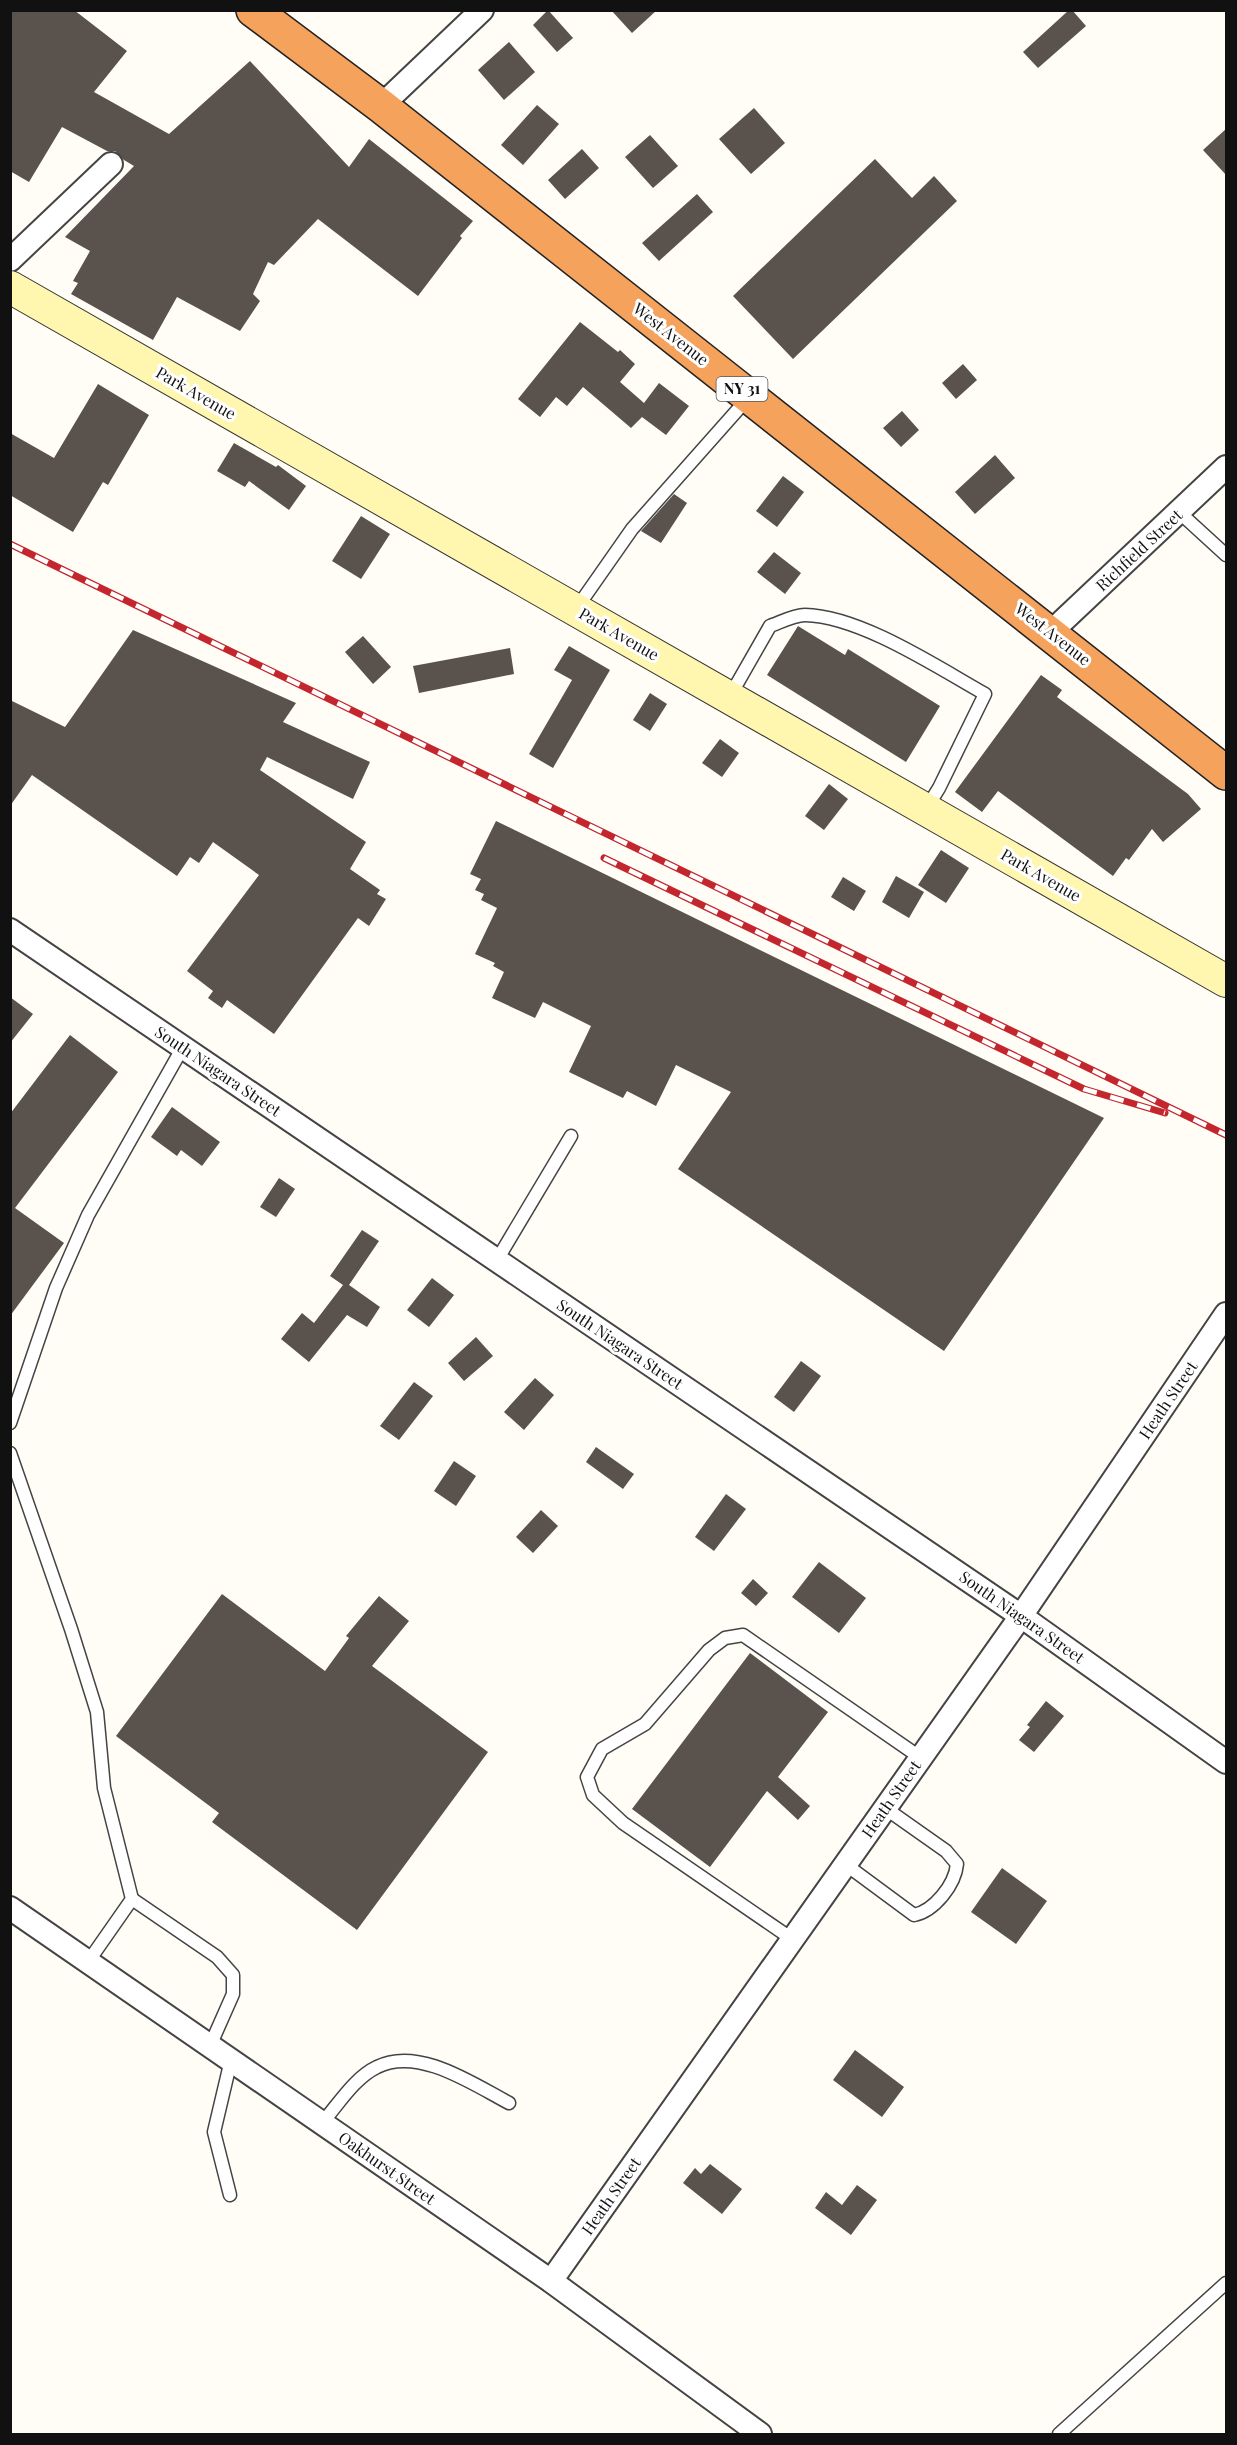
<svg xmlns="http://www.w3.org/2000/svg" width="1237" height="2445" font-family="'Playfair Display',serif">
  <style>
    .building { fill: #5a524d }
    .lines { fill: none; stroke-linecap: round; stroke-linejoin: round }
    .lane-casing { stroke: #444; stroke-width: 15 }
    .street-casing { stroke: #444; stroke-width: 26 }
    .secondary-casing { stroke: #333; stroke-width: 34 }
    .highway-casing { stroke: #222; stroke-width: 36 }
    .lane { stroke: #fff; stroke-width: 12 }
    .street { stroke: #fff; stroke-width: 22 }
    .secondary { stroke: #fff6b0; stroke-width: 32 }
    .highway { stroke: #f5a25d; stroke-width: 33 }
    .rail-casing { stroke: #c4262e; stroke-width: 7 }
    .rail { stroke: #fff; stroke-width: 4.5; stroke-dasharray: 14; stroke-linecap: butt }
    .labels { text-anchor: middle; stroke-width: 6; stroke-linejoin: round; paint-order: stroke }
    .shield { fill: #fff; stroke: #585858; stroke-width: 1.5 }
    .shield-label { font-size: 15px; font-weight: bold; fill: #111 }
    .street-label { font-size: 16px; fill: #111; stroke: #fff }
  </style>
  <rect width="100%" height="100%" fill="#fffdf5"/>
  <!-- building -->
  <g class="building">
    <polygon points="10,10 74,10 127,51 94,92 169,134 250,61 349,167 369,139 473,221 460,236 462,238 418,296 318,219 274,265 268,262 253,294 260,301 240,331 177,297 153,340 71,294 78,283 73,281 90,251 65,237 134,166 124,160 115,151 107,151 62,127 29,182 10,171"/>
    <polygon points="548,10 573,38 557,52 533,25"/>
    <polygon points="611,10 657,10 632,33"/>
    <polygon points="1069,10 1072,10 1086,26 1038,68 1023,52"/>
    <polygon points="509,42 535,72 504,100 478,70"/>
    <polygon points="537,105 559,124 523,165 501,145"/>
    <polygon points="754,108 785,143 751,174 719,139"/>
    <polygon points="1227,128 1227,176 1203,150"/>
    <polygon points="650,135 678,166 653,188 625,157"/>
    <polygon points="582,149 599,168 565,199 548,180"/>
    <polygon points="875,159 912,198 934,176 957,201 793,359 733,296"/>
    <polygon points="697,194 713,212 659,261 642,243"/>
    <polygon points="580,322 618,352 620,350 635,364 620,382 644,403 659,383 689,406 666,435 642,417 631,428 583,387 567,406 556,397 540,417 518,399"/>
    <polygon points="963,364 977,380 956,399 942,383"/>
    <polygon points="98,384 149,415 108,485 103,482 73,532 10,495 10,433 54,458"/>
    <polygon points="902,411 919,430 901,447 883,428"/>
    <polygon points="234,443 276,467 278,465 306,486 289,510 249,481 245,487 217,471"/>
    <polygon points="995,455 1015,478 975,514 955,492"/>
    <polygon points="783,476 804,492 777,527 756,511"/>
    <polygon points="674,494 687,503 661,543 641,531"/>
    <polygon points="361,516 390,534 361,579 332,561"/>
    <polygon points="774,552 801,573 785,594 757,572"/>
    <polygon points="798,626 845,655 848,649 940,706 906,762 767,675"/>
    <polygon points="133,630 296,703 283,722 370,762 353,799 267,757 260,770 366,842 350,869 380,890 377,894 386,899 369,926 358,918 274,1034 227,1000 222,1008 208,998 213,991 187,971 259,875 213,842 199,863 190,857 177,876 32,775 10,806 10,700 65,727"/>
    <polygon points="363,636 391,667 373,684 345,652"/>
    <polygon points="569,646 610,670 553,768 529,754 572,680 554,670"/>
    <polygon points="510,648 514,674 419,693 413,666"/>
    <polygon points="1041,675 1062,690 1057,697 1188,794 1201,809 1163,842 1152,829 1129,860 1126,858 1113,876 998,791 982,812 955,792"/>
    <polygon points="650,693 667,704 650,731 633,720"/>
    <polygon points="720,739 739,753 722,777 702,763"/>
    <polygon points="829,784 848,799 824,830 805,816"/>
    <polygon points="496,821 1104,1118 944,1351 678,1169 731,1092 676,1065 656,1106 627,1091 623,1098 569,1072 591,1026 543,1002 535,1018 492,998 504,972 493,966 495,963 475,954 497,908 481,900 484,894 475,890 481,879 470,874"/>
    <polygon points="941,850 969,868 946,903 918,885"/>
    <polygon points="896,876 924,892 909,918 882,902"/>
    <polygon points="843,877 866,891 854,911 831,897"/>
    <polygon points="10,997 33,1014 10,1043"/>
    <polygon points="70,1035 118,1072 15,1208 64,1243 10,1316 10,1114"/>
    <polygon points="172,1107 220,1142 202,1166 181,1150 177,1156 151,1137"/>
    <polygon points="279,1178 295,1189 276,1217 260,1207"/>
    <polygon points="362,1230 379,1241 349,1285 380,1307 367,1327 347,1315 309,1362 281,1339 302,1313 314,1323 343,1285 330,1276"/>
    <polygon points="432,1278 454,1295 429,1327 407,1310"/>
    <polygon points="476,1337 493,1356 464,1381 448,1363"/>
    <polygon points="801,1361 821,1376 794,1412 774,1397"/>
    <polygon points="535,1378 554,1395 524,1430 504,1412"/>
    <polygon points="414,1382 433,1396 399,1440 380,1426"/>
    <polygon points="596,1447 634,1474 623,1489 586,1462"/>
    <polygon points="454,1461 476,1476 456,1506 434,1491"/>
    <polygon points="726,1494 746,1509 714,1551 695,1537"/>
    <polygon points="541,1510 558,1526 533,1553 516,1537"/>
    <polygon points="819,1562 866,1598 839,1633 792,1597"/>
    <polygon points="753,1579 768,1593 756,1606 741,1593"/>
    <polygon points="222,1594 325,1671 349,1638 346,1636 379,1596 409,1621 372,1666 488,1752 357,1930 212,1822 219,1813 116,1736"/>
    <polygon points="750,1653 828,1712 778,1777 810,1806 798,1820 767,1791 710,1867 632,1809"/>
    <polygon points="1046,1701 1064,1716 1034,1752 1019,1740 1030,1727 1027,1725"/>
    <polygon points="1002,1868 1047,1901 1016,1944 971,1912"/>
    <polygon points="855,2050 904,2087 882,2117 833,2080"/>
    <polygon points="710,2164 742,2189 722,2214 683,2183 695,2168 701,2174"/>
    <polygon points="857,2185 877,2200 851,2235 815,2208 826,2192 842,2205"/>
  </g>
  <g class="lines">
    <!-- lane casing -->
    <g class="lane-casing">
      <g id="lane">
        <polyline points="1179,512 1226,555"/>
        <polyline points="576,609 632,529 749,397"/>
        <path d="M730,696l40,-70c11,-4 24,-11 35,-11 55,1 132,52 180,79l-46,94 -13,21"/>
        <polyline points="497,1260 571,1136"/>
        <polyline points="10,1423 56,1288 88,1215 183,1047"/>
        <polyline points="10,1453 71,1629 97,1712 104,1788 132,1899 88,1962"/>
        <path d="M845,1864l69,51c20,-4 41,-30 43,-51l-11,-13 -61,-43"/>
        <polyline points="132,1899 217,1957 233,1975 233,1994 210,2046"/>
        <polyline points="792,1939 623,1823 593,1795 587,1777 602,1749 645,1724 709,1650 725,1638 743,1635 921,1758"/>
        <path d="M322,2123c16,-18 32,-45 55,-56 41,-21 96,17 132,36"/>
        <polyline points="230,2195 214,2132 231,2060"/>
        <polyline points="1059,2434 1226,2283"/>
      </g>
    </g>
    <!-- street casing -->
    <g class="street-casing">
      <g id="street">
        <polyline points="381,106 482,10"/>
        <polyline points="10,260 111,164"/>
        <polyline points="1051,632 1226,467"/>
        <polyline points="10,930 1021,1616 1226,1762"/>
        <polyline points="10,1908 551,2281 760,2434"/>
        <polyline points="551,2281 1021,1616 1226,1314"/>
      </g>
    </g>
    <!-- secondary casing -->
    <g class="secondary-casing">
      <polyline id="secondary" points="10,287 1226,981"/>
    </g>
    <!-- highway casing -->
    <g class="highway-casing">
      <polyline id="highway" points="253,10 381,106 1226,773"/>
    </g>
    <!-- lane -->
    <use href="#lane" class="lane"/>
    <!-- street -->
    <use href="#street" class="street"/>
    <!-- secondary -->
    <use href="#secondary" class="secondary"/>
    <!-- highway -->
    <use href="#highway" class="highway"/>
    <!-- rail casing -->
    <g class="rail-casing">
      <g id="rail">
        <polyline points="10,544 1226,1135"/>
        <polyline points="604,858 1084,1089 1165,1113"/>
      </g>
    </g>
    <!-- rail -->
    <use href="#rail" class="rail"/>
  </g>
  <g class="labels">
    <!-- shield labels -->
    <rect class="shield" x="716.5" y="377" width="51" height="24" rx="4.5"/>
    <g class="shield-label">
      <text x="742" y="394">NY 31</text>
    </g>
    <!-- street labels -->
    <g class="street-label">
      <text transform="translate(671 334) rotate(38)" y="6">West Avenue</text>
      <text transform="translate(196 393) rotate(30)" y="6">Park Avenue</text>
      <text transform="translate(1139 550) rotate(-43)" y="6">Richfield Street</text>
      <text transform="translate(619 634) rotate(30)" y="6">Park Avenue</text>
      <text transform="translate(1053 634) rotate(38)" y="6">West Avenue</text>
      <text transform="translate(1041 875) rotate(30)" y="6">Park Avenue</text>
      <text transform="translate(218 1071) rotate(34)" y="6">South Niagara Street</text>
      <text transform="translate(620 1344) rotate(34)" y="6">South Niagara Street</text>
      <text transform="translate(1168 1400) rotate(-56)" y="6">Heath Street</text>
      <text transform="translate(1022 1617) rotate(35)" y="6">South Niagara Street</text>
      <text transform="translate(891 1799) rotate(-55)" y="6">Heath Street</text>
      <text transform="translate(387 2168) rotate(35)" y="6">Oakhurst Street</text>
      <text transform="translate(611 2196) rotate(-55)" y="6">Heath Street</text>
    </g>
  </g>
  <!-- border -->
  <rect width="1237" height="2445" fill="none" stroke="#111111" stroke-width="24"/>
</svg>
